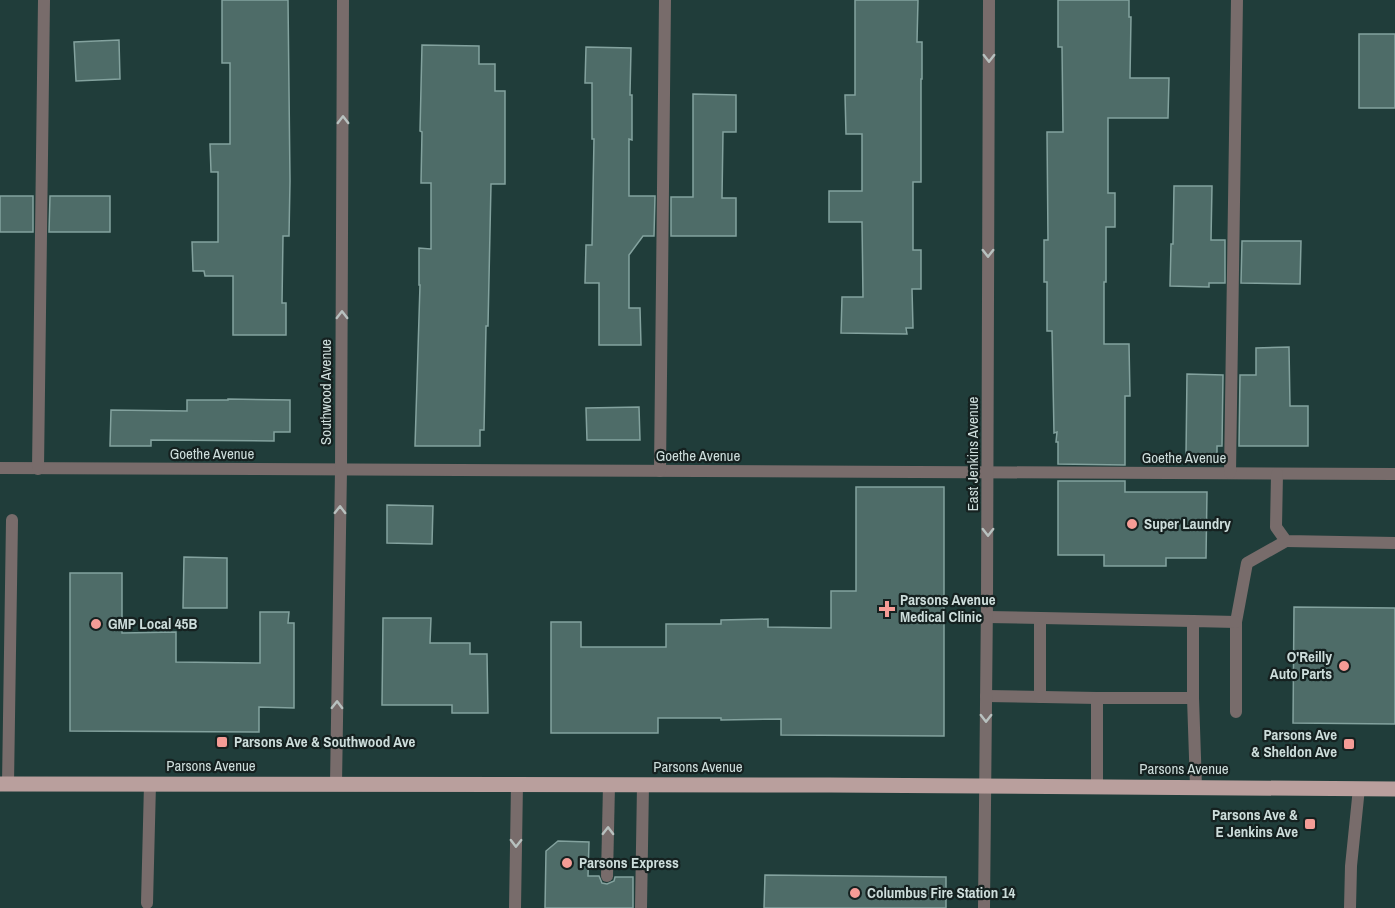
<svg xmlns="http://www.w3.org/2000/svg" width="1395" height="908" font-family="'Archivo Narrow',sans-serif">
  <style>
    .building { fill: #4e6c68; stroke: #83a29e; stroke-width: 1.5 }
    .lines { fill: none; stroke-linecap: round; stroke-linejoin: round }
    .service { stroke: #786c6b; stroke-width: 12 }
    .minor { stroke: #786c6b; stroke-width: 12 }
    .primary { stroke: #b99f9d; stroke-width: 15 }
    .oneway { stroke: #b8c1bf }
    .poi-dot { fill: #f59c96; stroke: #152120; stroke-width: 2 }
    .labels { text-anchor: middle; stroke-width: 4.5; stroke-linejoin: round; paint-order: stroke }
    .street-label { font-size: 15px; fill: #cddddb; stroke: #152120 }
    .poi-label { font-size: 15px; font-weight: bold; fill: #cddddb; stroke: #152120; text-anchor: start }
  </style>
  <rect width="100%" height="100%" fill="#203d3a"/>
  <!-- building -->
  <g class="building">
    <polygon points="222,0 288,0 290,181 289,236 283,236 282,303 286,303 286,335 233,335 233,276 205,276 204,271 193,271 192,242 218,242 218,172 211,172 210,144 230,144 230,63 222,63"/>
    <polygon points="855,0 918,0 917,42 922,42 922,79 921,79 921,182 913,182 913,250 921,250 921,289 912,289 913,328 906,328 907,334 841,333 842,297 863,297 862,222 829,222 829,191 862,191 862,134 846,134 845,95 855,95"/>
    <polygon points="1058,0 1129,0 1129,17 1131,17 1130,78 1169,78 1168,118 1108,118 1108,193 1115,193 1115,227 1106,227 1106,282 1104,282 1104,344 1129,344 1130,396 1125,396 1125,465 1058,464 1058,442 1056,442 1057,432 1054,433 1052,331 1047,331 1047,282 1044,282 1044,240 1048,240 1047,132 1063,132 1062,47 1058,47"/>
    <rect x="1359" y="34" width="36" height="74"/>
    <polygon points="119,40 120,79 76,81 74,42"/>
    <polygon points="422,45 479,46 479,64 495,64 495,91 505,91 505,184 491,184 488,326 486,326 484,430 480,430 480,446 415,446 420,285 419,285 419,248 431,249 431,183 421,183 422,132 420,131"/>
    <polygon points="586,47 631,48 630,95 632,95 632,140 629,139 629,196 655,196 654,236 643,236 629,255 629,308 640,308 641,345 599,345 599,283 585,283 586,245 592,245 594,139 592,139 592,83 585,83"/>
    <polygon points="693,94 736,95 736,132 723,132 722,198 736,198 736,236 671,236 671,197 693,197"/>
    <polygon points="1174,186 1212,186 1211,240 1225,240 1225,283 1209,283 1209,287 1170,286 1171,244 1173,244"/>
    <rect x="0" y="196" width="33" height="36"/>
    <polygon points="50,196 110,196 110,232 49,232"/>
    <polygon points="1242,241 1301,241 1300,284 1241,283"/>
    <polygon points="1289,347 1290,406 1308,406 1308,446 1239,446 1240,375 1256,375 1256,348"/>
    <polygon points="1187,374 1223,375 1222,446 1217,446 1217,457 1186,456"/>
    <polygon points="228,399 290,400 290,432 274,432 274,441 151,440 151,446 110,446 111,410 187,411 187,400 228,400"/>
    <polygon points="639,407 640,440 587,440 586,408"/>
    <polygon points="1058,481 1125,481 1125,492 1207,492 1206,558 1166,558 1166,566 1104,566 1104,555 1058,555"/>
    <polygon points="856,487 944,487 944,736 781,735 781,719 721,720 721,718 658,718 658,733 551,733 551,622 581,622 581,647 666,647 666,624 721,624 721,620 768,619 768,627 831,628 831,591 856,591"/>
    <polygon points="387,505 433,506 432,544 387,543"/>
    <polygon points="184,557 227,558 227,608 183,608"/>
    <polygon points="70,573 122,573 122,633 176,632 176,662 260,663 260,612 289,612 288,623 294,623 294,708 259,707 259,732 70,731"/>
    <polygon points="1294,607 1395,608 1395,724 1293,723"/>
    <polygon points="383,618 431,618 430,643 470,643 470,654 487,654 488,713 452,713 452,705 382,705"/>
    <polygon points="558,841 589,842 588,876 599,876 602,883 607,884 614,881 615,877 633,877 633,908 545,908 546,851"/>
    <polygon points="765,875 946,877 946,908 764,908"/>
  </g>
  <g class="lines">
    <!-- service -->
    <g class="service">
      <polyline points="0,468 1395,474"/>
      <polyline points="38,469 44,0"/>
      <polyline points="660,471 665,0"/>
      <polyline points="1230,473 1237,0"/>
      <polyline points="1277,474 1276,527 1286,541 1395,543"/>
      <polyline points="987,617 1193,621"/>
      <polyline points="986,696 1097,698"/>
      <polyline points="1040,697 1040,619"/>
      <polyline points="1236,712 1236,622 1247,563 1286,541"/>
      <polyline points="8,784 12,520"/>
      <polyline points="1097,787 1097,698 1193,698"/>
      <polyline points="1196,787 1193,698 1193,621 1236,622"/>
      <polyline points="607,876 609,785"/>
      <polyline points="147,903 150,784"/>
      <polyline points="641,908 643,785"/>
      <polyline points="1350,908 1351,866 1359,788"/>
    </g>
    <!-- minor -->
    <g class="minor">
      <polyline points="336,784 341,470 343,0"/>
      <polyline points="515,908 517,784"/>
      <polyline points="984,908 987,601 989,0"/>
    </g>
    <!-- primary -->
    <polyline class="primary" points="0,784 830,785 1395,789"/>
  </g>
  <!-- one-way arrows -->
  <defs><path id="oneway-chevron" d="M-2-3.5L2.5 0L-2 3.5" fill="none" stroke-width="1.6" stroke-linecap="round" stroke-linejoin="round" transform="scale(1.5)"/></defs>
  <g class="oneway">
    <use href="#oneway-chevron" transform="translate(989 58) rotate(90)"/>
    <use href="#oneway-chevron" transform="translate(343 120) rotate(-90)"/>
    <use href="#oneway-chevron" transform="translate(988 253) rotate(90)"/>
    <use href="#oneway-chevron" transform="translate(342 315) rotate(-90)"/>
    <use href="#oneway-chevron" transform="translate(340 510) rotate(-89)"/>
    <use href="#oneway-chevron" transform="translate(988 532) rotate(90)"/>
    <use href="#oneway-chevron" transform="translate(337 705) rotate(-89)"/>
    <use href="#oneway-chevron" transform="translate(986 718) rotate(90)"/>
    <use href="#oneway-chevron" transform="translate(608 831) rotate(-89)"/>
    <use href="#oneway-chevron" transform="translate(516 843) rotate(91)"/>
  </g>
  <!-- markers -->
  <g class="poi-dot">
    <circle cx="1132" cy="524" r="6"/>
    <path d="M884 600h6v6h6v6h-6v6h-6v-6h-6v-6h6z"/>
    <circle cx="96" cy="624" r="6"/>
    <circle cx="1344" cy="666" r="6"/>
    <rect x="216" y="736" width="12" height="12" rx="3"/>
    <rect x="1343" y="738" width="12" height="12" rx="3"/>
    <rect x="1304" y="818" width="12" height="12" rx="3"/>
    <circle cx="567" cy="863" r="6"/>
    <circle cx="855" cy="893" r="6"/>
  </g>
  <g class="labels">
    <!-- street labels -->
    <g class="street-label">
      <text transform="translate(326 392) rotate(-90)" y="5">Southwood Avenue</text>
      <text x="212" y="459">Goethe Avenue</text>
      <text transform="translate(973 454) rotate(-90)" y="5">East Jenkins Avenue</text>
      <text x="698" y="461">Goethe Avenue</text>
      <text x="1184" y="463">Goethe Avenue</text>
      <text x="211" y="771">Parsons Avenue</text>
      <text x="698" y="772">Parsons Avenue</text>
      <text x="1184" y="774">Parsons Avenue</text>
    </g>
    <!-- poi labels -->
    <g class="poi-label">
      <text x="1144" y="529">Super Laundry</text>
      <text x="900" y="605">Parsons Avenue<tspan x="900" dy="17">Medical Clinic</tspan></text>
      <text x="108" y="629">GMP Local 45B</text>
      <text x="1332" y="662" text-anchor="end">O'Reilly<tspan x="1332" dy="17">Auto Parts</tspan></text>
      <text x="1337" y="740" text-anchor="end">Parsons Ave<tspan x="1337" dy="17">&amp; Sheldon Ave</tspan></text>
      <text x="234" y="747">Parsons Ave &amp; Southwood Ave</text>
      <text x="1298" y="820" text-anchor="end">Parsons Ave &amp;<tspan x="1298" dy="17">E Jenkins Ave</tspan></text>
      <text x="579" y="868">Parsons Express</text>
      <text x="867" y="898">Columbus Fire Station 14</text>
    </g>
  </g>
</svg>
